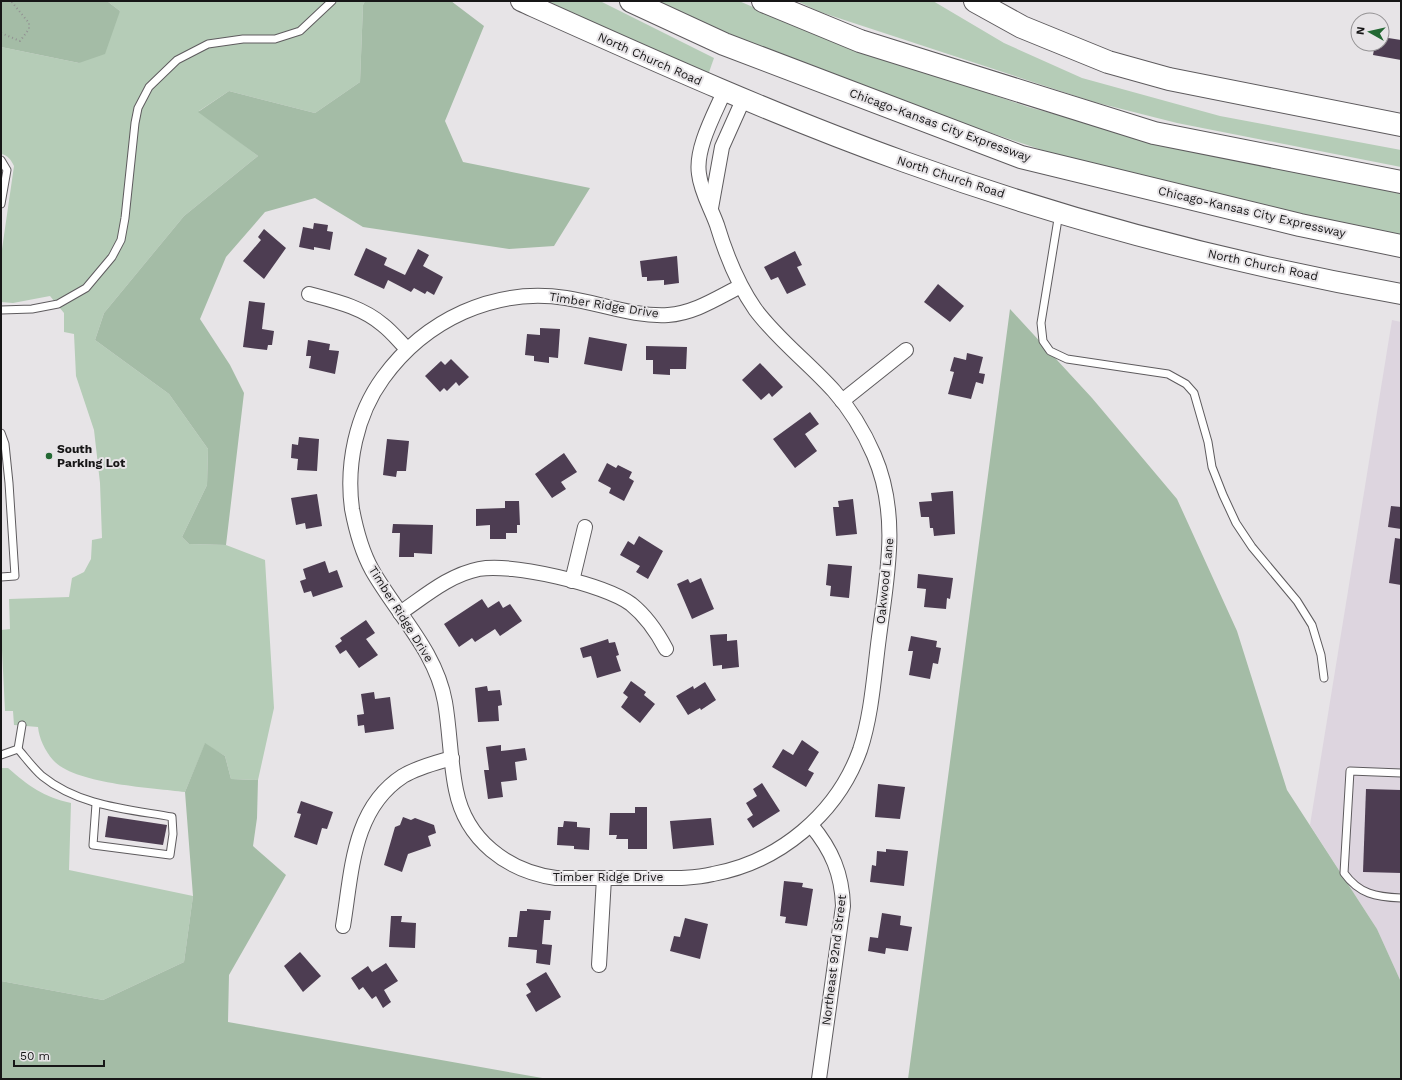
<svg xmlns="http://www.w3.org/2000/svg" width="1402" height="1080" font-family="'Work Sans',sans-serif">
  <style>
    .built { fill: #ddd5df }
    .green { fill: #b5ccb7 }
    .forest { fill: #a4bca6 }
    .building { fill: #4d3d52 }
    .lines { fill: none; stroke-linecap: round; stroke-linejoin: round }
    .lane-casing { stroke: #5e5b5e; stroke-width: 9 }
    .street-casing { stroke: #5e5b5e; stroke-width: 16 }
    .secondary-casing { stroke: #5e5b5e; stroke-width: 22 }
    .primary-casing { stroke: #5e5b5e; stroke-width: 24 }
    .highway-casing { stroke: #5e5b5e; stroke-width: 24 }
    .path { stroke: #918f91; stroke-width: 2; stroke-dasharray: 1 3; stroke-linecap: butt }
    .lane { stroke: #fff; stroke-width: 7 }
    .street { stroke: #fff; stroke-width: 14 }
    .secondary { stroke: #fff; stroke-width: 20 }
    .primary { stroke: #fff; stroke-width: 22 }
    .highway { stroke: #fff; stroke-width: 22 }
    .poi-dot { fill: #236833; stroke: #e7e4e7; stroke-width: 1.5 }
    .labels { text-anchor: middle; stroke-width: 4; stroke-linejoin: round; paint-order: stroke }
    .street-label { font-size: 12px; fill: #171617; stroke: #e7e4e7 }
    .poi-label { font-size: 12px; font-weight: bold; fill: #171617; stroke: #e7e4e7; text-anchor: start }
  </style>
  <rect width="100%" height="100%" fill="#e7e4e7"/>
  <!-- built -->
  <polygon class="built" points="1392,320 1401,322 1401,982 1377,929 1310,825"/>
  <!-- green -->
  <g class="green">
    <path d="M107,1h258l-2,4 -3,77 -45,31 -86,-22 -30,20 59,45 -74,60 -80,97 -9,27 74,54 39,55 -1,36 -25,52 7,7 37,1 39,15 9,148 -16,72 -27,-1 -6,-23 -20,-12 -20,48c-32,-4 -111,-8 -132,-32 -8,-9 -14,-22 -15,-33l-24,-2 -1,-14h-8l-4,-81 9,-1 -1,-30 60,-2 3,-19 12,-6 7,-13 1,-19 10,-2 -2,-55 -6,-53 -18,-54 -2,-42 -10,-2v-19l-14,-17 -37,7 -12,-1v-46l13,-90c-3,-6 -6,-11 -13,-12v-107l78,16 41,-52z"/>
    <polygon points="547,1 600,1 714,58 708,75"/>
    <polygon points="654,1 739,1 813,33 1028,107 1163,143 1401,190 1401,239 1127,175 1048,152 962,123 726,34"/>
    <polygon points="797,1 933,1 1004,43 1082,78 1220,116 1401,150 1401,167 1177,123 1094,102 820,12"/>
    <path d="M1,768h7c21,18 35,29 63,35l-2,67 124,26 -9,66 -81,38 -102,-19z"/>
  </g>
  <!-- forest -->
  <g class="forest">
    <polygon points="1,1 107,1 120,11 105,54 79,63 1,47"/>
    <polygon points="365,1 451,1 484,26 445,121 463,162 590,188 554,246 509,249 363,227 315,198 265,212 226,257 200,319 230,365 244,393 226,545 189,544 182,537 207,485 208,449 169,394 95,340 104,313 184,216 258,156 198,112 229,91 315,113 360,82 363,5"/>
    <polygon points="1010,309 1092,398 1177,499 1237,631 1287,790 1377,929 1401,982 1401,1079 908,1079"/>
    <polygon points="205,743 225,756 231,779 258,780 257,818 253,846 286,875 229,975 228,1022 548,1079 1,1079 1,981 103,1000 184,962 193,896 185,792"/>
  </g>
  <!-- building -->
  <g class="building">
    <polygon points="1382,37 1401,40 1401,60 1373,55 1375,44 1382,44"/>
    <polygon points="314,223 328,225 327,231 333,232 330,250 314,247 314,250 299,247 303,227 313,229"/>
    <polygon points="264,229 286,248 264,279 243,261 261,240 258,237"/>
    <polygon points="366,248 387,258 384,265 405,275 418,249 429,255 423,266 443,277 434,295 427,291 425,294 414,288 411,292 388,280 384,289 354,275"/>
    <polygon points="795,251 802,265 797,267 806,285 787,294 778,277 771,280 764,267"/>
    <polygon points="677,256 679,283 664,285 664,280 647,281 647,277 642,277 640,261"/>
    <polygon points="938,284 964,306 950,322 924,302"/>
    <polygon points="249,301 265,303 262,329 274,331 272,345 268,345 267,350 243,347"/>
    <polygon points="540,328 560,329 558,358 549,357 549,363 534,361 534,356 525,355 527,334 540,335"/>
    <polygon points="589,337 627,344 622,371 584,364"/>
    <polygon points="308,340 330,344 329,350 339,351 335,374 309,368 311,356 306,356"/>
    <polygon points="646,346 687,347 686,369 670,369 670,375 653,374 653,360 646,360"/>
    <polygon points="967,353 983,357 979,373 985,374 983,384 976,382 971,399 948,394 954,372 950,371 954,357 966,360"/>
    <polygon points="451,359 469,377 459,386 456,382 447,391 444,388 440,392 425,376 441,361 445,365"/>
    <polygon points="760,363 783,387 772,397 769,393 761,400 742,380"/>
    <polygon points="810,412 819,424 805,434 817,451 795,468 773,439"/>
    <polygon points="299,437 319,439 317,471 297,470 298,459 291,458 292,444 298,445"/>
    <polygon points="387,439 409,441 406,471 397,471 396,477 383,475"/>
    <polygon points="564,453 577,472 561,482 566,489 552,498 535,474"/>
    <polygon points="607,463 616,468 618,465 632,472 629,478 634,481 624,501 609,493 611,488 598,481"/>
    <polygon points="953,491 955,534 934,536 933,528 930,528 929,517 921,517 919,502 932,501 931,493"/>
    <polygon points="317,494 322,526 306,529 305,523 296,525 291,498"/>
    <polygon points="853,499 857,534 836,536 833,507 839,507 838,501"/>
    <polygon points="505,501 519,501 520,525 517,525 517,533 506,533 506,539 490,539 490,525 476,526 476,509 505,508"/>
    <polygon points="1391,506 1401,507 1401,529 1388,527"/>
    <polygon points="393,524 433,525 432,554 414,553 414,557 399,557 400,533 392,533"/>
    <polygon points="639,536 663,551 648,579 636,572 640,566 620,555 628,541 634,545"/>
    <polygon points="1395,538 1401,539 1401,585 1389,583"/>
    <polygon points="325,561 329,573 337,570 343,587 313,597 311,591 304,593 300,581 306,579 303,569"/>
    <polygon points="828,564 852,566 849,598 830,596 831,586 826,585"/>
    <polygon points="918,574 953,578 950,599 947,598 946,609 924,607 926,589 917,588"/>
    <polygon points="701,578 714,609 692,619 677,584 688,579 690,583"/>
    <polygon points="482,599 488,608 499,601 503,608 510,604 522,621 500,636 495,629 475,642 472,638 459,647 444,624"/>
    <polygon points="366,620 375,633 366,639 378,655 359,668 346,650 340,654 335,646 342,641 340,638"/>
    <polygon points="727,634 727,641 737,640 739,667 722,669 722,665 713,666 710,635"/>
    <polygon points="911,636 937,641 936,647 941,648 938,664 933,663 930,679 909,675 913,651 908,651"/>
    <polygon points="608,639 609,643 615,642 619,655 616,656 621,671 597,678 591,656 583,658 580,648"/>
    <polygon points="631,681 646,692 644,695 655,704 640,723 621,707 628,697 623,693"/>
    <polygon points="705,682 716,700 701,710 700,708 688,715 676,696 693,686 694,689"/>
    <polygon points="487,686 488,691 500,690 502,705 498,706 499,721 478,722 475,688"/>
    <polygon points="374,692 375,699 390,697 394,729 365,733 364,725 358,726 357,715 364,714 361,694"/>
    <polygon points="802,740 819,752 808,770 814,773 806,787 772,767 783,749 793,755"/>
    <polygon points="501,745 501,751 525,748 527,760 515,762 517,780 501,782 503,797 488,799 484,770 489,770 486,747"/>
    <polygon points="762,783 780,811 753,828 747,819 753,815 746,803 757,796 753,789"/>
    <polygon points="878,784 905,787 900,819 875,817"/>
    <polygon points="1366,789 1401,790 1401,873 1363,872"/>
    <polygon points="301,801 333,812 327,829 322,828 317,845 294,837 301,814 297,813"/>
    <polygon points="635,807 647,807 647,849 628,849 628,839 616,839 617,835 609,835 610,813 635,813"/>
    <polygon points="108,816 167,825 163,845 105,837"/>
    <polygon points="403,817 411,820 415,818 434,825 436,833 428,836 431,846 408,854 402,872 384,865 395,827 400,825"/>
    <polygon points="711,818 714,845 673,849 670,821"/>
    <polygon points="564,821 577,822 577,827 590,828 589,850 574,849 574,846 557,845 558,827 563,827"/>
    <polygon points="886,849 908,851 904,886 870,882 872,865 876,866 877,851 886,852"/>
    <polygon points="784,881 803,883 802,887 813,889 807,926 785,923 786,917 780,916"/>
    <polygon points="527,909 551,911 550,920 544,920 542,944 552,945 550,965 536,963 537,950 508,947 509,937 517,937 520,911 527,911"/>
    <polygon points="882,913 901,916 900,925 912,927 908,951 886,948 885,954 868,951 870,937 878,938"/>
    <polygon points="391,916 402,916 401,922 416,923 415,948 389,947"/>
    <polygon points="685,918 708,924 700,959 670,951 674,936 680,937"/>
    <polygon points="300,952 321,976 303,992 284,966"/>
    <polygon points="386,963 398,981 384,990 391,1002 383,1008 376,996 372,999 363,987 359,990 351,978 368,966 372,972"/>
    <polygon points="546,972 561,997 536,1012 526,995 531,992 526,984"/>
  </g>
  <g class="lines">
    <!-- lane casing -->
    <g class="lane-casing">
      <g id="lane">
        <polyline points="1,160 7,170 1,204"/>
        <polyline points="1059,213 1041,323 1043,341 1050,351 1067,359 1168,374 1186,384 1194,393 1208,442 1212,467 1223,495 1236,523 1252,547 1297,601 1312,625 1321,655 1324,678"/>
        <polyline points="1,310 32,309 58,304 86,288 112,257 121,240 125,218 135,123 138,108 149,87 177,60 208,44 243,39 275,39 300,31 332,1"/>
        <polyline points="1,433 5,444 9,483 15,576 1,577"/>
        <path d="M18,749c7,8 15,19 24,27 37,30 85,33 130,41l1,17 -3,21 -77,-10 3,-41"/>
        <polyline points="1,755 18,749 22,725"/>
        <path d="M1401,773l-51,-2 -6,102c15,21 32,24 57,25"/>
      </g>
    </g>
    <!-- street casing -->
    <g class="street-casing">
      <g id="street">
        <path d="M724,92c-10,23 -29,57 -25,82 2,18 12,34 18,51 9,30 20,58 38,84 22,30 54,54 79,82 17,19 30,41 40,64 26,60 13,121 5,182 -5,37 -7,77 -19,113 -23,64 -81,112 -147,124 -21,5 -43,4 -65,4 -31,0 -62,0 -92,0 -49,-7 -90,-38 -100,-88 -6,-29 -6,-59 -11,-88 -9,-51 -48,-88 -73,-132 -10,-18 -16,-40 -20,-61 -6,-44 4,-94 31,-131 42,-58 111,-91 183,-80 34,5 68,19 102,17 27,-2 49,-17 73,-29"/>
        <polyline points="711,208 722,147 743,100"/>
        <path d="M309,294c26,7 53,13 74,31 9,7 16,16 24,24"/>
        <polyline points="842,401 906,350"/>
        <polyline points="572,581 585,527"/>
        <path d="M400,613c25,-17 49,-38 79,-44 33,-6 125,15 152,35 15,12 26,28 35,45"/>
        <path d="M811,825c21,25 31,49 32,81l-24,173"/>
        <path d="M343,926c9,-54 9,-117 60,-150 15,-9 32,-13 49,-18"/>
        <polyline points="599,965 604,878"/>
      </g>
    </g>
    <!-- secondary casing -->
    <g class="secondary-casing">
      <path id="secondary" d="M521,1c127,57 253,114 384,161 160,58 328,102 496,132"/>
    </g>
    <!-- primary casing -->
    <g class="primary-casing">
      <polyline id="primary" points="975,1 1022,27 1108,62 1169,79 1401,125"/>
    </g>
    <!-- highway casing -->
    <g class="highway-casing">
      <g id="highway">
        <polyline points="631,1 724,44 1021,157 1300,225 1401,246"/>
        <polyline points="763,1 860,41 1154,133 1401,182"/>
      </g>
    </g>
    <!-- path -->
    <polyline class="path" points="1,33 20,41 29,29 29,23 11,1"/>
    <!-- lane -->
    <use href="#lane" class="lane"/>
    <!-- street -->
    <use href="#street" class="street"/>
    <!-- secondary -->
    <use href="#secondary" class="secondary"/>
    <!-- primary -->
    <use href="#primary" class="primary"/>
    <!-- highway -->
    <use href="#highway" class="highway"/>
  </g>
  <!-- markers -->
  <circle class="poi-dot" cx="49" cy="456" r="4"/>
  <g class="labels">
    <!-- street labels -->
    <g class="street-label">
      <text transform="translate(650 59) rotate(24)" y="4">North Church Road</text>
      <text transform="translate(940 125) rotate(20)" y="4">Chicago-Kansas City Expressway</text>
      <text transform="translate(951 177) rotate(18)" y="4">North Church Road</text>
      <text transform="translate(1252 212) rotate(13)" y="4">Chicago-Kansas City Expressway</text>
      <text transform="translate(1263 265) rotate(12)" y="4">North Church Road</text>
      <text transform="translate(604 305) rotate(9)" y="4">Timber Ridge Drive</text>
      <text transform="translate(885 581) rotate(-84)" y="4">Oakwood Lane</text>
      <text transform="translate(401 614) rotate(58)" y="4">Timber Ridge Drive</text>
      <text x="608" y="881">Timber Ridge Drive</text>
      <text transform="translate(834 960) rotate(-83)" y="4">Northeast 92nd Street</text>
    </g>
    <!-- poi labels -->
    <g class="poi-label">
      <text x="57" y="453">South<tspan x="57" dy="14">Parking Lot</tspan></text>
    </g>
  </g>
  <!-- border -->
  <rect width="1402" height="1080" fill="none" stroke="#171617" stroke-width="4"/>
  <!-- north arrow -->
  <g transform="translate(1370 32) rotate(278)"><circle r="19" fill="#e7e4e7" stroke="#949294"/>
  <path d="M0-3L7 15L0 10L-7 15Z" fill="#236833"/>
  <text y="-6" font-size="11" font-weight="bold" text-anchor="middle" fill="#171617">N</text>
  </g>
  <!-- scale -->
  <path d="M14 1060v6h90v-6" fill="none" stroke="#171617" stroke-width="2"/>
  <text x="20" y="1060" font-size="12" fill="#171617" stroke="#e7e4e7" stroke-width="3" paint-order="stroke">50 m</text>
</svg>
